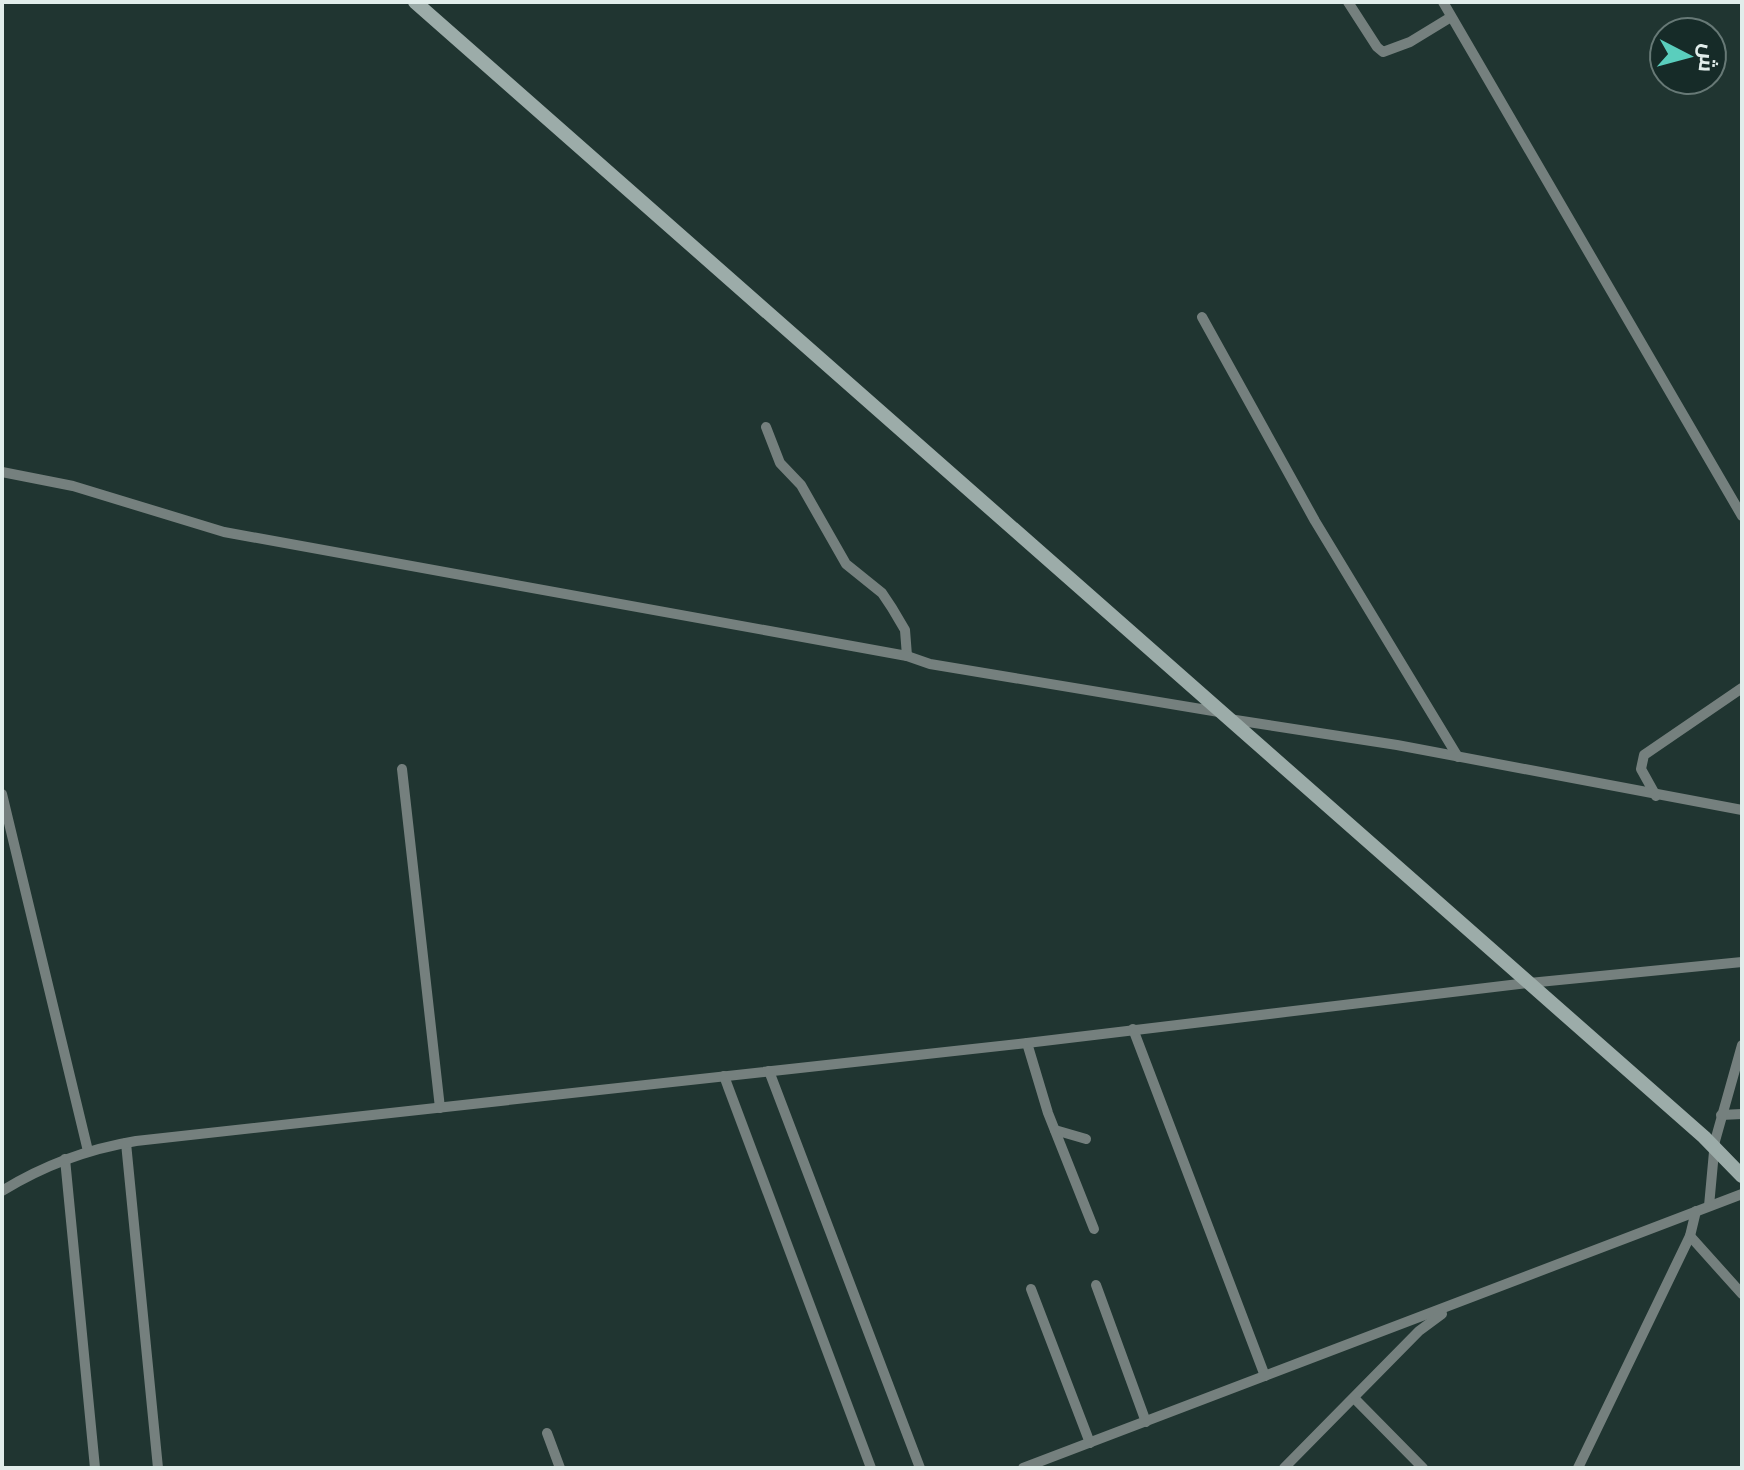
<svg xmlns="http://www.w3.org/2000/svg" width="1744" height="1470" font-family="Karla,Cairo,sans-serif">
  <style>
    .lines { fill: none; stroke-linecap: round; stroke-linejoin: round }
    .minor { stroke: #75807e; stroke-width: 10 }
    .secondary { stroke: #9caca9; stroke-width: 14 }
  </style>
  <rect width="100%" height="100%" fill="#203531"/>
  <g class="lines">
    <!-- minor -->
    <g class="minor">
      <polyline points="1348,2 1377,47 1383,52 1410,42 1451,17"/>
      <polyline points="1443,2 1742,516"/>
      <polyline points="1202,317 1315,521 1458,757"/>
      <polyline points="766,427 780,463 801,485 846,564 882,593 892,608 905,630 907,656"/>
      <polyline points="2,472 73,486 224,532 907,656 930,664 1219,712"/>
      <polyline points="1229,719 1397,745 1742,810"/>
      <polyline points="402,769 440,1108"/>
      <polyline points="2,794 88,1151"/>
      <polyline points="1656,796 1641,769 1644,755 1742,688"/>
      <polyline points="1133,1029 1265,1376"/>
      <polyline points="1027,1043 1048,1113 1094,1229"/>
      <polyline points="769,1071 920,1468"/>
      <polyline points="724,1076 871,1468"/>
      <polyline points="1721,1115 1742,1114"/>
      <polyline points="1055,1130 1086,1139"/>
      <polyline points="126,1143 158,1468"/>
      <polyline points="65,1159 95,1468"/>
      <path d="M2,1191c42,-26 86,-42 134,-50l891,-98 492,-59 223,-22"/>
      <polyline points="1709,1206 1715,1141 1742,1045"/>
      <polyline points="1690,1236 1742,1294"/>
      <polyline points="1096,1285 1146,1422"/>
      <polyline points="1031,1289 1090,1443"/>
      <polyline points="1355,1399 1423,1468"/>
      <polyline points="547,1433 560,1468"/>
      <polyline points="1023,1468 1742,1194"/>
      <polyline points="1284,1468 1419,1331 1442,1314"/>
      <polyline points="1578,1468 1690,1236 1696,1211"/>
    </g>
    <!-- secondary -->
    <polyline class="secondary" points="415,2 1704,1137 1742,1176"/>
  </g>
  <!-- border -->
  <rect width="1744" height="1470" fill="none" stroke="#e1edeb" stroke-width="8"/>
  <!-- north arrow -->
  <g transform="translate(1688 56) rotate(96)"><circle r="38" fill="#162b28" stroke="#677976" stroke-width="2"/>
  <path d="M0-6L14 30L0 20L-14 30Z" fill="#5acebd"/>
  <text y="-12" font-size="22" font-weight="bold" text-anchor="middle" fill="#e1edeb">ش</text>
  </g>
</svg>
